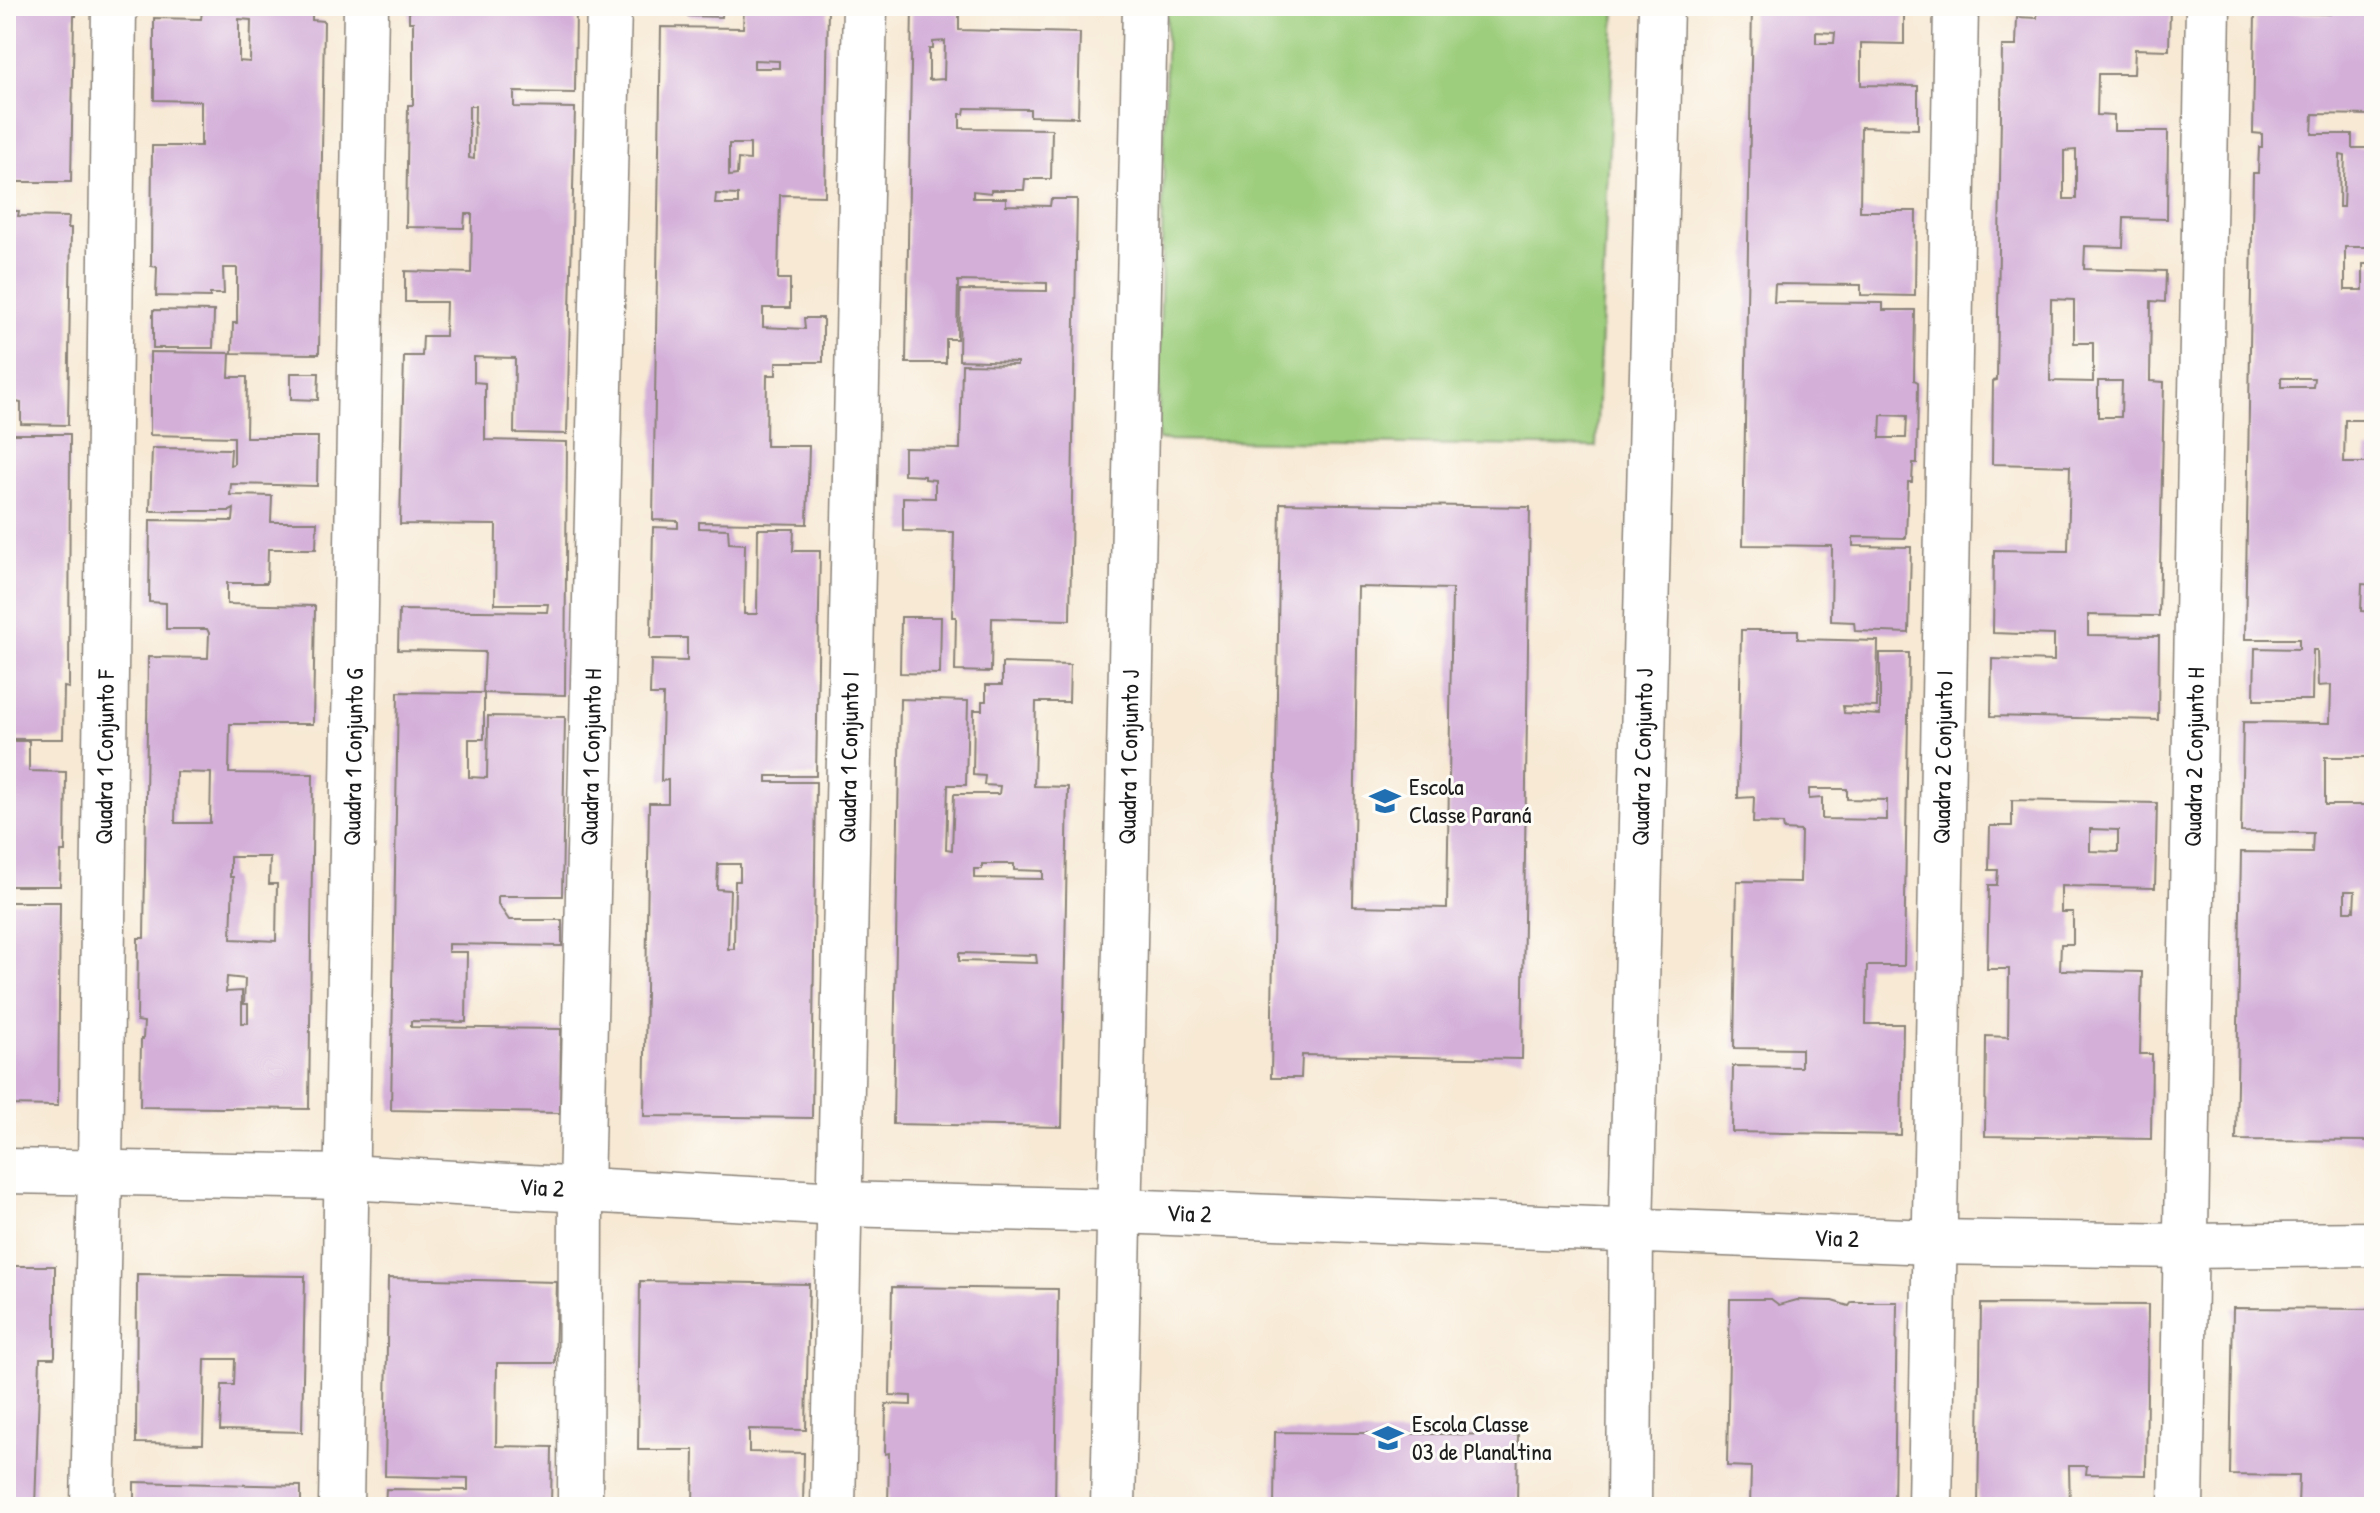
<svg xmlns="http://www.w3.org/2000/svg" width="2380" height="1513" font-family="'Patrick Hand',sans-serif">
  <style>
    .green { fill: #9dce7d; stroke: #5c754c; stroke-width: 2 }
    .building { fill: #d4b0d9; fill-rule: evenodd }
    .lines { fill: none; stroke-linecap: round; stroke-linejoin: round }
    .minor-casing { stroke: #8a8278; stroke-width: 47 }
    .minor { stroke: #fff; stroke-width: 44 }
    .labels { text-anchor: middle; stroke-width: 6; stroke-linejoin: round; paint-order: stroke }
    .street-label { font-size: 24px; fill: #1c1c1c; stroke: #fdfcf7 }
    .poi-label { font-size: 24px; fill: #1c1c1c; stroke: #fdfcf7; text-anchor: start }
  </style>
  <rect width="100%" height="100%" fill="#fdfcf7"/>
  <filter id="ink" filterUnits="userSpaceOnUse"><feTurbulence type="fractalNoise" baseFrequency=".0125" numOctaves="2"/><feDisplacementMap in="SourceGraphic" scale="16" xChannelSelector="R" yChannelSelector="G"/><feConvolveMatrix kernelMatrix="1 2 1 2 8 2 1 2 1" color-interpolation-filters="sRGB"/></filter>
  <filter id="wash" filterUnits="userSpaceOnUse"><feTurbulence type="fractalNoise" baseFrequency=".006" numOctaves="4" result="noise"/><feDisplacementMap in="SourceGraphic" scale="32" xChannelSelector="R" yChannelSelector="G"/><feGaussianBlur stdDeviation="1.8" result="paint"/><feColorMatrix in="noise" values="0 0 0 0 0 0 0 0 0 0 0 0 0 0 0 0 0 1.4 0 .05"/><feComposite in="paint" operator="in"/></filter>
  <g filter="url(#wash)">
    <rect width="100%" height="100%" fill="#f7e9d4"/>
    <!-- green -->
    <polygon class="green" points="1167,6 1615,6 1596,447 1158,440"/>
    <g id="blocks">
      <!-- building -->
      <g class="building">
        <polygon points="6,6 76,6 76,16 74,16 71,182 6,182"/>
        <path d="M158,6h154v14l12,1 -5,333 -87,-1 1,-30h4v-55h-14l1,26h-14v3l-54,-1 1,-29 -6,-1 1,-120h49v-45l-47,-1v-82l47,1 1,-8 -44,-2zM239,19l12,1 -1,42 -11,-1z"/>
        <path d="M409,6h167l-1,87 -61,-1v15l61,1 -8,326 -53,-1 1,-75 -41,-1v25l11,1v57l82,2 -2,253 -82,-2 2,-41 -87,-2 1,-40 148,2 1,-8h-53l1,-79 -96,-1 4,-168h18l1,-20h22l1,-34h-41v-31l66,2 1,-59h-7l-1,14 -58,-1 2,-122h5v-83h-4zM469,106h6l-1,53 -5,-1z"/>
        <polygon points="688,6 723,6 722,17 688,16"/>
        <path d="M744,6h84l-3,190 -45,-1 -2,84h12v29h-27v19l42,2 -1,-11h19v44h-47v13h-9l-1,71h43l-2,78 -108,-2v6l29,1 1,14 16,1 -1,70h13l1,-85h36l-1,22h27l-4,225h-49v6h49l-4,336 -168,-2 5,-313h19v-23l-7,1 2,-86h-13l1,-35 36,1v-23h-36l2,-111 25,1v-7l-25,-1 8,-493 82,1zM754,60l25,1v7h-25zM729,144h21v16l-12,-1 -1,16 -8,1zM716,194l22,1v9h-23zM718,864h22v17h-5l-1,68h-6l2,-59 -13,-1z"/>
        <path d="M912,6h47v24l121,3 -2,84 -48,-1v-7l-65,-1 -1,6h-4v14l92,1 -1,50h-26l-1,11h-33v3l-18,-2v7h33v7l44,1 1,-7h26l-7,421 -78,-2 -1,54 -36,-1 1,-54h-4l2,-85 -51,-1v-34l32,1v-18l-10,-1v-3l-21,-1v-27l56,1 2,-85 55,1v-3l-58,-2 1,-70 87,1v-8l-89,-2 -1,58h-11v24h-40zM945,41l-1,38 -15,1v-31h4v-7z"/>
        <path d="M1752,6h152v38l-43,-1v42l57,1v43l-57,-2 -1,84h56l-1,85 -54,-1v-10l-86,-1 -1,18 109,1v7h32l-1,70 4,2 -1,81h-4l-1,19h-4l-2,56 -53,-1v9l58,1 -2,86 -54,-2 -1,-9 -23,-1 1,-75 -89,-1zM1816,32l19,1 -1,10h-18zM1881,415l26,1 -1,22h-26z"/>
        <path d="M2038,6h132l-1,44 -34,-1 -1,25h-36l-1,41 17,1v15h54l-1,88 -43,-1 -1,29 -38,-1 -1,23 82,2 -1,31 -14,-1 -1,80 14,1 -5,234 -71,-1v20l71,1 -1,84 -167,-4 1,-57 62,2v-26l-61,-2 1,-83 74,1 2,-85 -78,-2 1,-83 4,-1 5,-334h14l1,-29 20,1zM2076,150v49h-12v-48zM2051,299l23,1v43h19v39l-43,-1zM2098,381h24l-1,36h-23z"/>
        <path d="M2330,6h44v109l-61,-1 -1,20h40v14h22v99h-29v43h18v-26h11v156h-29l-1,43h23l-1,-13h8v135l-12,-1 -1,27 13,1v145h-49v48h49v336l-138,-1 5,-288 71,1 1,-20 -72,-1 2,-110 87,1 1,-38 -13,1 -1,-36h-4l-1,50h-58l1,-52 44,1v-10h-54l8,-466h5l1,-26h3v-13l-9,-1 2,-121 75,2zM2340,155l5,1 -2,51h-4zM2281,378h33l-1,9h-32zM2345,891h10l-1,20h-9z"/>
        <polygon points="12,211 19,211 18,216 69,217 68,228 71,228 68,425 21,424 21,403 16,402 15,409 10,409 10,434 70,434 69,688 64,687 63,739 6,739 8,687 6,687 6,227 11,227"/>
        <polygon points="153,310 214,311 213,348 153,348"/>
        <path d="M150,352l80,1 -1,24h18l-1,60h72l-1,49 -86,-2 -1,11 42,1 -1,26h46l-1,27h-48l-1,34h-40v21l88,2 -2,118h-83l-1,49 84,1 -4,335 -169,-2 1,-68h2l1,-17 -7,-1 1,-83h6l4,-281 60,1 1,-25 -2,-4h-41v-26l-17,-1 1,-82 83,1 1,-12 -4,2h-80l2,-63 79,1 -1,16 4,-1v-27l-84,-2zM176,772l35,1 -1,50h-35zM230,857h40l-1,27h8l-1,57 -45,-2 2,-62h-3zM227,977l18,2 -1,25h4v19h-6v-32l-16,1z"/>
        <polygon points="291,373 319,373 318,400 291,399"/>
        <path d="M1280,503l250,4 -8,552 -220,-4 -1,23h-30zM1358,587l94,2 -5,319 -94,-2z"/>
        <polygon points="901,617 941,617 940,674 900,673"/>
        <path d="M1741,630h57v9l80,2 -1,66 -34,-1 1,7 36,2v-62h29l-5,313h-37l-1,58h37l-2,111 -169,-3 1,-66 68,1v-18l-67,-1 3,-167 63,1 1,-51 -17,-1 -1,-6 -30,-1 1,-26 -16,1zM1809,789h38v10l40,1v20l-65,-1v-21l-13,1z"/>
        <path d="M1002,663l68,2 -1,37h-33l-2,84 34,1 -6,340 -169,-3 7,-425 68,2 -2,84h-18l-2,64 6,1 2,-56h45l1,-8 -16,-1 1,-9 -12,-1 1,-65h8v-9h4v-16h16zM982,864h32v6l29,1v8l-69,-1v-9h8zM959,953l77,2 1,8 -78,-2z"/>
        <polygon points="398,692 484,693 484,739 469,739 469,777 487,778 488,716 565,717 562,896 498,896 498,904 509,920 562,920 562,946 448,944 448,952 467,952 466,1022 411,1021 411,1027 561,1029 560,1113 391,1110"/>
        <polygon points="6,741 29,741 29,771 66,772 65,852 61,852 60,886 6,886"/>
        <path d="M2012,800l145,3 -2,85 -94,-2v26h12v32h-12l-1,26 82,2 -2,82h12l-1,85 -166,-3 1,-100 22,1 1,-68h-22l2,-84h8l1,-15h-9l1,-44h22zM2090,829l28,1v22l-28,-1z"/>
        <polygon points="6,902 60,902 58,1106 6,1105"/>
        <polygon points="6,1266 55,1266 55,1356 54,1358 40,1358 35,1507 6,1507"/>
        <polygon points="137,1274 305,1276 302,1432 220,1430 222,1385 234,1385 235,1359 205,1359 203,1444 136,1443"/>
        <polygon points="388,1278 557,1282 555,1363 497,1363 496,1446 552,1447 551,1507 385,1507 386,1489 468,1490 468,1478 385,1476"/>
        <polygon points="640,1281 809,1284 806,1430 749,1429 749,1452 804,1453 803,1507 693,1507 694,1450 638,1450"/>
        <polygon points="892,1287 1058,1289 1055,1507 888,1507 889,1453 885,1454 886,1404 911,1405 911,1396 890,1395"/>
        <polygon points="1730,1299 1771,1299 1779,1305 1797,1300 1832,1301 1849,1306 1852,1302 1897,1302 1894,1507 1750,1507 1751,1467 1727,1466"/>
        <polygon points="1981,1304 2148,1305 2146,1475 2086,1474 2087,1466 2069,1466 2070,1507 1978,1507"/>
        <polygon points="2233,1308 2374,1309 2374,1507 2298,1507 2299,1476 2230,1475"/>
        <polygon points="1275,1432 1518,1435 1517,1507 1274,1507"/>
        <polygon points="134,1482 301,1486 301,1507 134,1507"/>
      </g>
    </g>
  </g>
  <g filter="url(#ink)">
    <use href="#blocks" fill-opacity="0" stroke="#8a8278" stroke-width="2"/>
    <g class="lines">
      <!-- minor casing -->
      <g class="minor-casing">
        <g id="minor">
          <path id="s1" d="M6,1171l340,6 494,27 278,7 815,31 253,4 188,-2"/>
          <path id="s2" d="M93,1507l7,-335 14,-1166"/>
          <path id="s3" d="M341,1507l25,-1501"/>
          <path id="s4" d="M580,1507l1,-316 28,-1185"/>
          <path id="s5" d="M833,1507l32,-1501"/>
          <path id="s6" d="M1113,1507l32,-1501"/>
          <path id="s7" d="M1629,1507l2,-276 30,-1225"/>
          <path id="s8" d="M1930,1507l26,-1501"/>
          <path id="s9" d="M2181,1507l27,-1501"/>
        </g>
      </g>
      <!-- minor -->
      <use href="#minor" class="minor"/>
    </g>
  </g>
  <!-- icons -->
  <defs>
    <g id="school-bare" transform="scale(2.4)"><path d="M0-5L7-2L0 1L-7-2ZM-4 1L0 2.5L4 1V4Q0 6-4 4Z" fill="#1f6fb2" stroke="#fdfcf7" stroke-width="2.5" paint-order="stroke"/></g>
  </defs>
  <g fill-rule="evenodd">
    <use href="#school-bare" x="1385" y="801"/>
    <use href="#school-bare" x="1388" y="1438"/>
  </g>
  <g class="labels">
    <!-- street labels -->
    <g class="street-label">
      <text dy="8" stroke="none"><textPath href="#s3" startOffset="750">Quadra 1 Conjunto G</textPath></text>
      <text dy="8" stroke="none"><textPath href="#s4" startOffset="750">Quadra 1 Conjunto H</textPath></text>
      <text dy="8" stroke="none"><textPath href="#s6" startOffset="750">Quadra 1 Conjunto J</textPath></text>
      <text dy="8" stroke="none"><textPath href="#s7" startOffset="750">Quadra 2 Conjunto J</textPath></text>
      <text dy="8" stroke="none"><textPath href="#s8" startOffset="750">Quadra 2 Conjunto I</textPath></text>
      <text dy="8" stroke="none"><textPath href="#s2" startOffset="750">Quadra 1 Conjunto F</textPath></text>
      <text dy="8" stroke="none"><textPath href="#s5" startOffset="750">Quadra 1 Conjunto I</textPath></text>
      <text dy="8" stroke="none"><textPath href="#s9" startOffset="750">Quadra 2 Conjunto H</textPath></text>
      <text dy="8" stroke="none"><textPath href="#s1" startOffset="536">Via 2</textPath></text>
      <text dy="8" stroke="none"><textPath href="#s1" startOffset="1184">Via 2</textPath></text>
      <text dy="8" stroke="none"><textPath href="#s1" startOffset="1832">Via 2</textPath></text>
    </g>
    <!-- poi labels -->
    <g class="poi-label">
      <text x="1409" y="795">Escola<tspan x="1409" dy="28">Classe Paraná</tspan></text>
      <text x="1412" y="1432">Escola Classe<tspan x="1412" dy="28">03 de Planaltina</tspan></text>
    </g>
  </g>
  <!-- margin -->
  <rect width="2380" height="1513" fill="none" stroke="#fdfcf7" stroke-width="32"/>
</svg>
